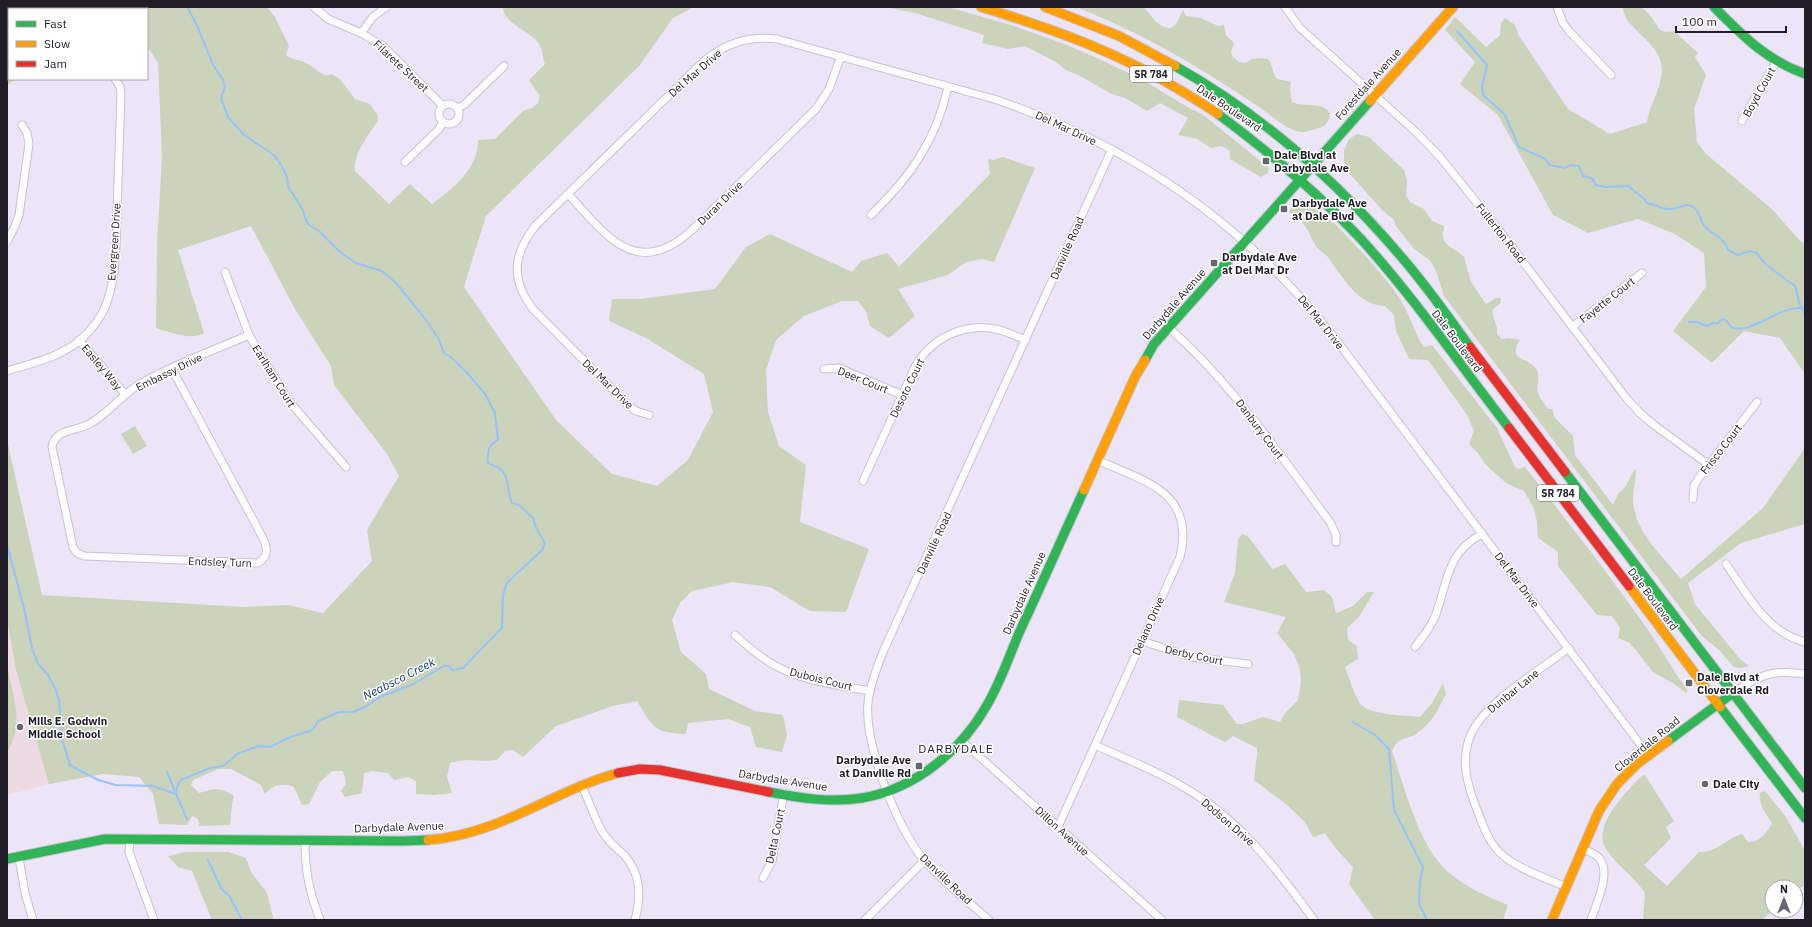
<svg xmlns="http://www.w3.org/2000/svg" width="1812" height="927" font-family="'IBM Plex Sans',sans-serif">
  <style>
    .education { fill: #ecdbe3 }
    .green { fill: #cbd3bb }
    .lines { fill: none; stroke-linecap: round; stroke-linejoin: round }
    .stream { stroke: #96c3fa; stroke-width: 2 }
    .street-casing { stroke: #c7c3d0; stroke-width: 9 }
    .fast-casing { stroke: #c7c3d0; stroke-width: 11 }
    .slow-casing { stroke: #c7c3d0; stroke-width: 11 }
    .jam-casing { stroke: #c7c3d0; stroke-width: 11 }
    .street { stroke: #fcfbfe; stroke-width: 7 }
    .fast { stroke: #30b455; stroke-width: 9 }
    .slow { stroke: #ff9f0a; stroke-width: 9 }
    .jam { stroke: #e5322d; stroke-width: 9 }
    .poi-dot { fill: #686370; stroke: #fff; stroke-width: 1.5 }
    .labels { text-anchor: middle; stroke-width: 3; stroke-linejoin: round; paint-order: stroke }
    .shield { fill: #fff; stroke: #646168; stroke-width: 1 }
    .shield-label { font-size: 10px; font-weight: bold; fill: #211d28 }
    .street-label { font-size: 11px; fill: #211d28; stroke: #fff }
    .poi-label { font-size: 11px; font-weight: bold; fill: #211d28; stroke: #fff; text-anchor: start }
    .water-label { font-size: 12px; font-style: italic; fill: #113f6d; stroke: #fff }
    .neighbourhood-label { font-size: 12px; letter-spacing: 1px; fill: #211d28; stroke: #fff }
  </style>
  <rect width="100%" height="100%" fill="#ebe5f7"/>
  <!-- education -->
  <polygon class="education" points="7,619 16,670 49,784 7,795"/>
  <!-- green -->
  <g class="green">
    <path d="M7,7h260l8,10 14,29 -3,9c6,5 10,4 18,7 7,3 14,10 22,14l5,-2 9,5 15,20 15,5 7,10 1,7c-9,13 -25,33 -23,50l34,33 21,-20 22,20c21,-15 47,-36 46,-64l17,-1 28,-28 9,-3 6,-5 2,-7 -11,-16 16,-16c-2,-4 -3,-16 -5,-19 -8,-14 -33,-18 -38,-38h192l-21,11 -34,48 -153,150 -22,71 92,133 56,54 45,12 31,-26 25,-48 -9,-38 -58,-36 -37,-17 3,-22h28l75,-10 31,-42 24,-13 82,38 9,-11 26,-8 12,14 91,-93 -2,-15 5,1 10,-3 32,11 -41,94 -12,-3 -16,3 -18,13 -50,14 17,27 -26,22 -19,-12 -4,-15 -8,-10h-16l-38,15 -28,24 -10,30 2,42 11,34 27,19 -6,57 69,27 -23,63 -36,-1 -40,-24 -37,-5 -41,9 -12,12 -8,17 9,32 25,22 3,15 46,22 28,4 4,20 -5,17 -26,-5 -6,-20 -22,-8 -40,4 -2,11c-32,-1 -33,-7 -49,-33l-24,5 -57,20 -33,31 -10,-7 -8,1 -8,9 -12,1 -20,-1 -15,3 -3,14 5,16 -18,2 -18,-1v-13l-8,-4 -14,3 -6,-7 -16,-2 -8,2 -2,20 -17,4 -4,-6 5,-7 -3,-13h-11l-12,11 -11,22 -7,1 -8,-18c-12,-4 -20,-3 -29,7l-4,-9 -30,-16h-13l-25,11 -2,5 8,8c16,-5 21,-6 35,3l-2,8 -2,21 -31,1 -1,-7 -6,-3 -5,9 -28,-1 -6,-30 -14,-17 -36,-3 -54,10 -33,-114 -9,-51v-179l35,155 201,12 45,-2 35,8 49,-52 -5,-31 32,-54 -12,-22 -53,-69 -3,-19 -36,-57 -44,-83 -73,24 26,83c-13,8 -34,-1 -48,-5l1,-83 5,-88 -4,-94 -11,-17v-37h-138v70h7l-9,6z"/>
    <polygon points="887,7 948,7 1014,26 1067,45 1097,58 1141,79 1191,109 1202,114 1269,168 1268,173 1261,177 1230,159 1230,151 1222,146 1211,148 1197,139 1178,135 1188,118 1160,103 1147,111 1125,98 1112,94 1080,76 1066,70 1056,62 1025,46 1008,49 982,43 984,35 912,12 904,11"/>
    <path d="M1076,7h68c5,7 22,30 32,17 3,-4 4,-10 7,-14l3,6 15,2 17,8 6,-1 2,10 8,8 -3,9 1,4 7,6 7,1 6,-4 7,-1 9,1c5,6 4,13 9,20l14,3 -1,8 2,12c13,6 30,-1 38,11 -2,14 -6,14 -18,17 -2,0 -6,2 -8,2 -16,0 -33,-17 -45,-25 -58,-39 -118,-75 -183,-100z"/>
    <path d="M1622,7h19l8,7 11,16 6,2 8,-1 24,22 -3,4 11,18 -12,34 3,33 8,11 68,57 28,32 4,1v131l-25,-36 -36,-7 -32,32 -39,-32 33,-44 -2,-34 -29,-19 -37,-15 -50,14 -35,-18 -55,-100 -38,-31 15,-22 -30,-32 10,-13 31,30 14,-12 1,-12 4,-5 10,7 4,11 49,73 42,25 37,-12c2,-15 11,-28 14,-44 6,-27 -19,-39 -33,-57 -4,-5 -4,-10 -6,-14z"/>
    <path d="M1357,134l12,3 35,33 3,11 -1,14 4,7 14,7 8,12 12,5c0,4 -2,7 -1,10 1,11 15,14 21,21l7,25 15,22 10,-6h5l-1,6 -7,5 -1,3 5,16v6l5,5 5,-1 13,2c-14,22 8,16 16,29 5,8 0,16 2,24 2,6 7,11 10,16h4l3,9 18,18 2,19 38,50 5,-11 8,-8 8,-16 2,-1c0,9 -2,18 -3,28 0,34 28,57 48,82l82,-71 40,-57 2,-5v78l-64,19 -53,40 7,21 45,55 9,7 -8,2 -7,-1 -14,-16 -19,-16 -257,-339 -8,-25 -5,-9 -4,-4 -13,-9 -18,-23 -2,-6 -12,-10 -33,-37 -5,-12v-11l5,-11z"/>
    <path d="M1300,198c21,5 88,81 100,101 8,13 13,28 20,42l4,6 8,-2 65,83 18,39 4,2 6,-2c39,50 79,101 116,153 17,23 30,48 47,71l-2,2 -10,-8 -23,-13 -23,-29 -12,-5 2,-10 -8,-12 -15,-1 -39,-49v-14l-20,-14 -1,-17 -4,-14 -9,-16 -18,-8 -21,-19 -7,-11 -9,-9 5,-13 -7,-16 -39,-55 -19,-1 -13,-28 -2,-16 -9,-9c-28,-1 -42,-29 -58,-50 -3,-4 -8,-5 -11,-10 -8,-13 -11,-28 -28,-34z"/>
    <polygon points="135,426 147,446 133,454 121,434"/>
    <path d="M1242,534l6,2 24,33 13,-5 21,28 18,-2 8,7 4,16 17,-7 14,-14h7l-15,25 -12,11 1,12 9,6 1,13 -13,8c4,11 8,24 14,35 8,14 46,13 61,15l12,-14 11,-20 3,11c-7,14 -16,32 -30,40 -12,7 -17,2 -24,17 12,35 27,95 55,120 18,16 39,25 61,34l-5,15h-128l-26,-36 4,-16c-10,-13 -20,-21 -28,-35l-12,4 -8,-15 -18,-17 -33,-25 3,-25v-7l-24,-12 -8,6 -48,-25 2,-17 44,5 14,19h6l20,-7 17,5 6,-10 12,-12 3,-18 -1,-13 -6,-15 -17,-21 9,-16 -62,-15 11,-29 3,-34z"/>
    <path d="M7,666c6,30 18,59 0,86z"/>
    <path d="M1645,775l29,46 -8,6 5,11 -27,27 23,21 32,-34c18,1 27,-14 43,-18l6,8c12,1 19,-10 24,-19 -6,-9 -14,-19 -12,-30l5,-2 21,26 19,34v35l-9,3v-2h-24v24l-10,9h-119l2,-27c-11,-17 -29,-28 -39,-44 -15,-22 21,-59 36,-73z"/>
    <polygon points="185,852 228,852 246,858 251,872 267,893 273,917 273,920 212,920 192,871 178,867 168,856"/>
  </g>
  <g class="lines">
    <!-- stream -->
    <g class="stream">
      <path d="M1457,31l30,34 -5,21 1,9 22,20 14,32 27,12 3,6 16,3 5,-3 9,1 4,10 9,2 4,7 9,2 24,-1c5,7 14,9 18,17 8,1 15,7 23,6 6,0 13,-4 18,-4 11,2 11,12 15,19 6,11 21,11 25,26l10,5 12,-4 7,2 8,11 30,22 4,16 6,13"/>
      <path d="M1689,322h8l10,4 6,-3h5l4,-4 4,1 6,8c24,5 44,-22 71,-20"/>
      <polyline points="7,545 24,608 32,648 38,664 48,675 55,688 59,700 62,739 70,765 98,780 116,785 153,786 176,794 167,772"/>
      <polyline points="1353,722 1375,735 1389,749 1394,810 1423,867 1420,881 1419,904 1427,920"/>
      <path d="M187,819l-11,-25 1,-7 4,-7 29,-12 13,-2 14,-12 21,-8 12,1 20,-10 23,-7 5,-9 21,-9h14l12,-5 15,-10 31,-12 33,-19h5l3,4 11,-2 39,-40 1,-33 4,-12 35,-33 3,-7 -9,-15 -3,-10 -14,-13 -7,-2c-5,-10 -2,-27 -12,-34 -3,-3 -8,-3 -12,-6 -1,-11 0,-18 10,-23l-3,-27 -10,-19 -17,-20 -17,-17 -7,-4 -6,-15 -11,-17 -31,-38 -14,-12 -26,-8 -16,-11 -21,-21 -10,-6 -4,-7 -1,-6 -16,-26 -1,-9 -6,-12 -7,-10 -30,-20 -16,-18 -7,-19 4,-11 -3,-9 -9,-13 -16,-40 -10,-18"/>
      <polyline points="208,860 221,888 230,897 242,920"/>
    </g>
    <!-- street casing -->
    <g class="street-casing">
      <g id="street">
        <polyline points="314,7 328,19 361,33 383,46 443,106"/>
        <polyline points="1285,7 1300,28 1417,133 1440,157 1499,230 1627,399 1640,413 1654,425 1709,465"/>
        <polyline points="1557,7 1563,23 1569,31 1611,75"/>
        <polyline points="361,33 373,17 386,7"/>
        <circle cx="449" cy="114" r="10"/>
        <polyline points="458,108 465,104 504,66"/>
        <polyline points="1742,121 1776,62"/>
        <polyline points="405,162 439,129 443,122"/>
        <path d="M568,194c38,41 68,87 124,36l124,-121 13,-20 12,-33"/>
        <path d="M871,215c39,-38 65,-74 77,-128"/>
        <polyline points="7,242 15,226 19,215 29,144 27,133 22,125"/>
        <polyline points="225,272 249,335 288,400 346,467"/>
        <path d="M1168,327c64,56 111,127 162,195l6,13v7"/>
        <polyline points="1572,327 1642,273"/>
        <polyline points="79,340 125,394"/>
        <path d="M172,369l92,171c4,9 4,17 -6,23l-174,-7 -7,-3 -4,-6 -21,-100c3,-19 25,-15 39,-24 17,-10 30,-27 47,-38 34,-20 74,-34 111,-50"/>
        <polyline points="824,369 839,368 902,395"/>
        <path d="M7,371c25,-8 51,-13 72,-30 13,-11 25,-27 29,-42 9,-28 8,-59 9,-87 1,-40 3,-79 4,-119l-1,-6 -5,-8"/>
        <path d="M649,415l-13,-4 -8,-6 -95,-96c-23,-30 -20,-55 3,-84l168,-164c22,-18 44,-25 73,-22l217,60c138,46 254,127 343,242l312,415"/>
        <path d="M863,481l52,-114c17,-30 51,-46 85,-37 9,3 18,7 26,10"/>
        <polyline points="1693,499 1694,486 1698,479 1757,402"/>
        <path d="M1726,564c21,30 41,69 79,78"/>
        <path d="M735,635c13,12 28,25 45,33 27,14 60,17 90,23"/>
        <polyline points="1142,641 1191,657 1248,664"/>
        <path d="M1415,647c10,-12 19,-24 23,-39 10,-31 11,-57 44,-74"/>
        <path d="M1733,693c26,-18 40,-24 72,-19"/>
        <polyline points="962,741 1162,920"/>
        <path d="M1095,745c28,13 58,24 85,40 58,32 96,83 134,135"/>
        <path d="M582,786c7,15 12,31 20,45 6,11 15,17 23,25 16,18 16,42 10,64"/>
        <path d="M1058,827l122,-270c16,-65 -36,-76 -83,-97"/>
        <polyline points="130,839 129,852 154,920"/>
        <path d="M305,840c0,31 4,51 15,80"/>
        <path d="M1582,849c6,2 13,4 17,9 13,14 -3,46 -8,62"/>
        <polyline points="19,858 25,893 33,920"/>
        <polyline points="763,878 772,861 784,793"/>
        <path d="M1566,887c-20,-9 -43,-16 -60,-29 -15,-11 -21,-27 -27,-43 -12,-29 -22,-61 -3,-90 18,-27 65,-56 93,-77"/>
        <polyline points="865,920 925,860"/>
        <path d="M989,920c-21,-19 -46,-38 -65,-60 -27,-32 -60,-116 -56,-158 2,-17 9,-34 15,-50l229,-503"/>
      </g>
    </g>
    <!-- fast casing -->
    <g class="fast-casing">
      <g id="fast">
        <path d="M1714,7c29,29 52,53 91,67"/>
        <path d="M1175,66c89,50 164,117 229,194 24,28 45,58 66,87"/>
        <path d="M1218,114c51,38 98,77 142,124 54,59 100,127 149,190"/>
        <polyline points="1145,360 1154,344 1370,101"/>
        <polyline points="1565,472 1805,788"/>
        <polyline points="1720,707 1805,818"/>
        <polyline points="1668,741 1733,693"/>
        <path d="M769,792c30,6 62,11 93,6 53,-9 99,-47 125,-93 13,-22 22,-48 32,-72 22,-47 43,-95 65,-143"/>
        <polyline points="7,859 105,839 403,841 428,840"/>
      </g>
    </g>
    <!-- slow casing -->
    <g class="slow-casing">
      <g id="slow">
        <path d="M981,7c73,22 139,46 204,86 11,7 23,14 33,21"/>
        <polyline points="1045,7 1119,36 1175,66"/>
        <polyline points="1370,101 1453,7"/>
        <polyline points="1084,490 1135,377 1145,360"/>
        <polyline points="1629,586 1720,707"/>
        <path d="M428,840c71,-5 124,-49 190,-67"/>
        <polyline points="1552,920 1599,811 1617,784 1637,764 1668,741"/>
      </g>
    </g>
    <!-- jam casing -->
    <g class="jam-casing">
      <g id="jam">
        <polyline points="1470,347 1565,472"/>
        <polyline points="1509,428 1629,586"/>
        <polyline points="618,773 640,769 660,770 769,792"/>
      </g>
    </g>
    <!-- street -->
    <use href="#street" class="street"/>
    <!-- fast -->
    <use href="#fast" class="fast"/>
    <!-- slow -->
    <use href="#slow" class="slow"/>
    <!-- jam -->
    <use href="#jam" class="jam"/>
  </g>
  <!-- markers -->
  <g class="poi-dot">
    <rect x="1262" y="157" width="8" height="8" rx="2"/>
    <rect x="1280" y="205" width="8" height="8" rx="2"/>
    <rect x="1210" y="259" width="8" height="8" rx="2"/>
    <rect x="1685" y="679" width="8" height="8" rx="2"/>
    <circle cx="20" cy="727" r="4"/>
    <rect x="915" y="762" width="8" height="8" rx="2"/>
    <circle cx="1705" cy="784" r="4"/>
  </g>
  <g class="labels">
    <!-- shield labels -->
    <g class="shield">
      <rect x="1130" y="66" width="42" height="16" rx="3"/>
      <rect x="1537" y="485" width="42" height="16" rx="3"/>
    </g>
    <g class="shield-label">
      <text x="1151" y="78">SR 784</text>
      <text x="1558" y="497">SR 784</text>
    </g>
    <!-- street labels -->
    <g class="street-label">
      <text transform="translate(401 66) rotate(43)" y="4">Filarete Street</text>
      <text transform="translate(695 73) rotate(-41)" y="4">Del Mar Drive</text>
      <text transform="translate(1368 84) rotate(-48)" y="4">Forestdale Avenue</text>
      <text transform="translate(1759 92) rotate(-61)" y="4">Boyd Court</text>
      <text transform="translate(1229 108) rotate(34)" y="4">Dale Boulevard</text>
      <text transform="translate(1066 128) rotate(25)" y="4">Del Mar Drive</text>
      <text transform="translate(720 203) rotate(-44)" y="4">Duran Drive</text>
      <text transform="translate(1501 233) rotate(52)" y="4">Fullerton Road</text>
      <text transform="translate(114 242) rotate(-86)" y="4">Evergreen Drive</text>
      <text transform="translate(1067 248) rotate(-66)" y="4">Danville Road</text>
      <text transform="translate(1607 300) rotate(-38)" y="4">Fayette Court</text>
      <text transform="translate(1174 304) rotate(-49)" y="4">Darbydale Avenue</text>
      <text transform="translate(1321 322) rotate(51)" y="4">Del Mar Drive</text>
      <text transform="translate(1457 341) rotate(53)" y="4">Dale Boulevard</text>
      <text transform="translate(102 367) rotate(50)" y="4">Easley Way</text>
      <text transform="translate(169 372) rotate(-26)" y="4">Embassy Drive</text>
      <text transform="translate(274 376) rotate(58)" y="4">Earlham Court</text>
      <text transform="translate(863 380) rotate(22)" y="4">Deer Court</text>
      <text transform="translate(608 384) rotate(44)" y="4">Del Mar Drive</text>
      <text transform="translate(907 388) rotate(-64)" y="4">Desoto Court</text>
      <text transform="translate(1260 429) rotate(53)" y="4">Danbury Court</text>
      <text transform="translate(1721 449) rotate(-52)" y="4">Frisco Court</text>
      <text transform="translate(934 543) rotate(-65)" y="4">Danville Road</text>
      <text transform="translate(220 562) rotate(2)" y="4">Endsley Turn</text>
      <text transform="translate(1517 580) rotate(53)" y="4">Del Mar Drive</text>
      <text transform="translate(1024 593) rotate(-66)" y="4">Darbydale Avenue</text>
      <text transform="translate(1653 599) rotate(53)" y="4">Dale Boulevard</text>
      <text transform="translate(1148 626) rotate(-66)" y="4">Delano Drive</text>
      <text transform="translate(1194 655) rotate(12)" y="4">Derby Court</text>
      <text transform="translate(821 679) rotate(14)" y="4">Dubois Court</text>
      <text transform="translate(1513 691) rotate(-39)" y="4">Dunbar Lane</text>
      <text transform="translate(1647 744) rotate(-39)" y="4">Cloverdale Road</text>
      <text transform="translate(783 780) rotate(9)" y="4">Darbydale Avenue</text>
      <text transform="translate(1228 822) rotate(41)" y="4">Dodson Drive</text>
      <text transform="translate(399 827) rotate(-2)" y="4">Darbydale Avenue</text>
      <text transform="translate(1062 831) rotate(42)" y="4">Dillon Avenue</text>
      <text transform="translate(775 836) rotate(-78)" y="4">Delta Court</text>
      <text transform="translate(946 879) rotate(44)" y="4">Danville Road</text>
    </g>
    <!-- poi labels -->
    <g class="poi-label">
      <text x="1274" y="159">Dale Blvd at<tspan x="1274" dy="13">Darbydale Ave</tspan></text>
      <text x="1292" y="207">Darbydale Ave<tspan x="1292" dy="13">at Dale Blvd</tspan></text>
      <text x="1222" y="261">Darbydale Ave<tspan x="1222" dy="13">at Del Mar Dr</tspan></text>
      <text x="1697" y="681">Dale Blvd at<tspan x="1697" dy="13">Cloverdale Rd</tspan></text>
      <text x="28" y="725">Mills E. Godwin<tspan x="28" dy="13">Middle School</tspan></text>
      <text x="911" y="764" text-anchor="end">Darbydale Ave<tspan x="911" dy="13">at Danville Rd</tspan></text>
      <text x="1713" y="788">Dale City</text>
    </g>
    <!-- water labels -->
    <g class="water-label">
      <text transform="translate(399 679) rotate(-27)" y="4">Neabsco Creek</text>
    </g>
    <!-- neighbourhood labels -->
    <g class="neighbourhood-label">
      <text x="956" y="753">DARBYDALE</text>
    </g>
  </g>
  <!-- border -->
  <rect width="1812" height="927" fill="none" stroke="#211d28" stroke-width="16"/>
  <!-- legend -->
  <rect x="8" y="8" width="140" height="72" fill="#ffffff" stroke="#a6a5a9"/>
  <rect x="16" y="21" width="20" height="6" fill="#30b455" stroke="#a6a5a9"/>
  <text x="44" y="28" font-size="12" fill="#211d28">Fast</text>
  <rect x="16" y="41" width="20" height="6" fill="#ff9f0a" stroke="#a6a5a9"/>
  <text x="44" y="48" font-size="12" fill="#211d28">Slow</text>
  <rect x="16" y="61" width="20" height="6" fill="#e5322d" stroke="#a6a5a9"/>
  <text x="44" y="68" font-size="12" fill="#211d28">Jam</text>
  <!-- north arrow -->
  <g transform="translate(1784 899)"><circle r="19" fill="#ffffff" stroke="#a6a5a9"/>
  <path d="M0-3L7 15L0 10L-7 15Z" fill="#686370"/>
  <text y="-6" font-size="11" font-weight="bold" text-anchor="middle" fill="#211d28">N</text>
  </g>
  <!-- scale -->
  <path d="M1676 26v6h110v-6" fill="none" stroke="#211d28" stroke-width="2"/>
  <text x="1682" y="26" font-size="12" fill="#211d28" stroke="#ffffff" stroke-width="3" paint-order="stroke">100 m</text>
</svg>
